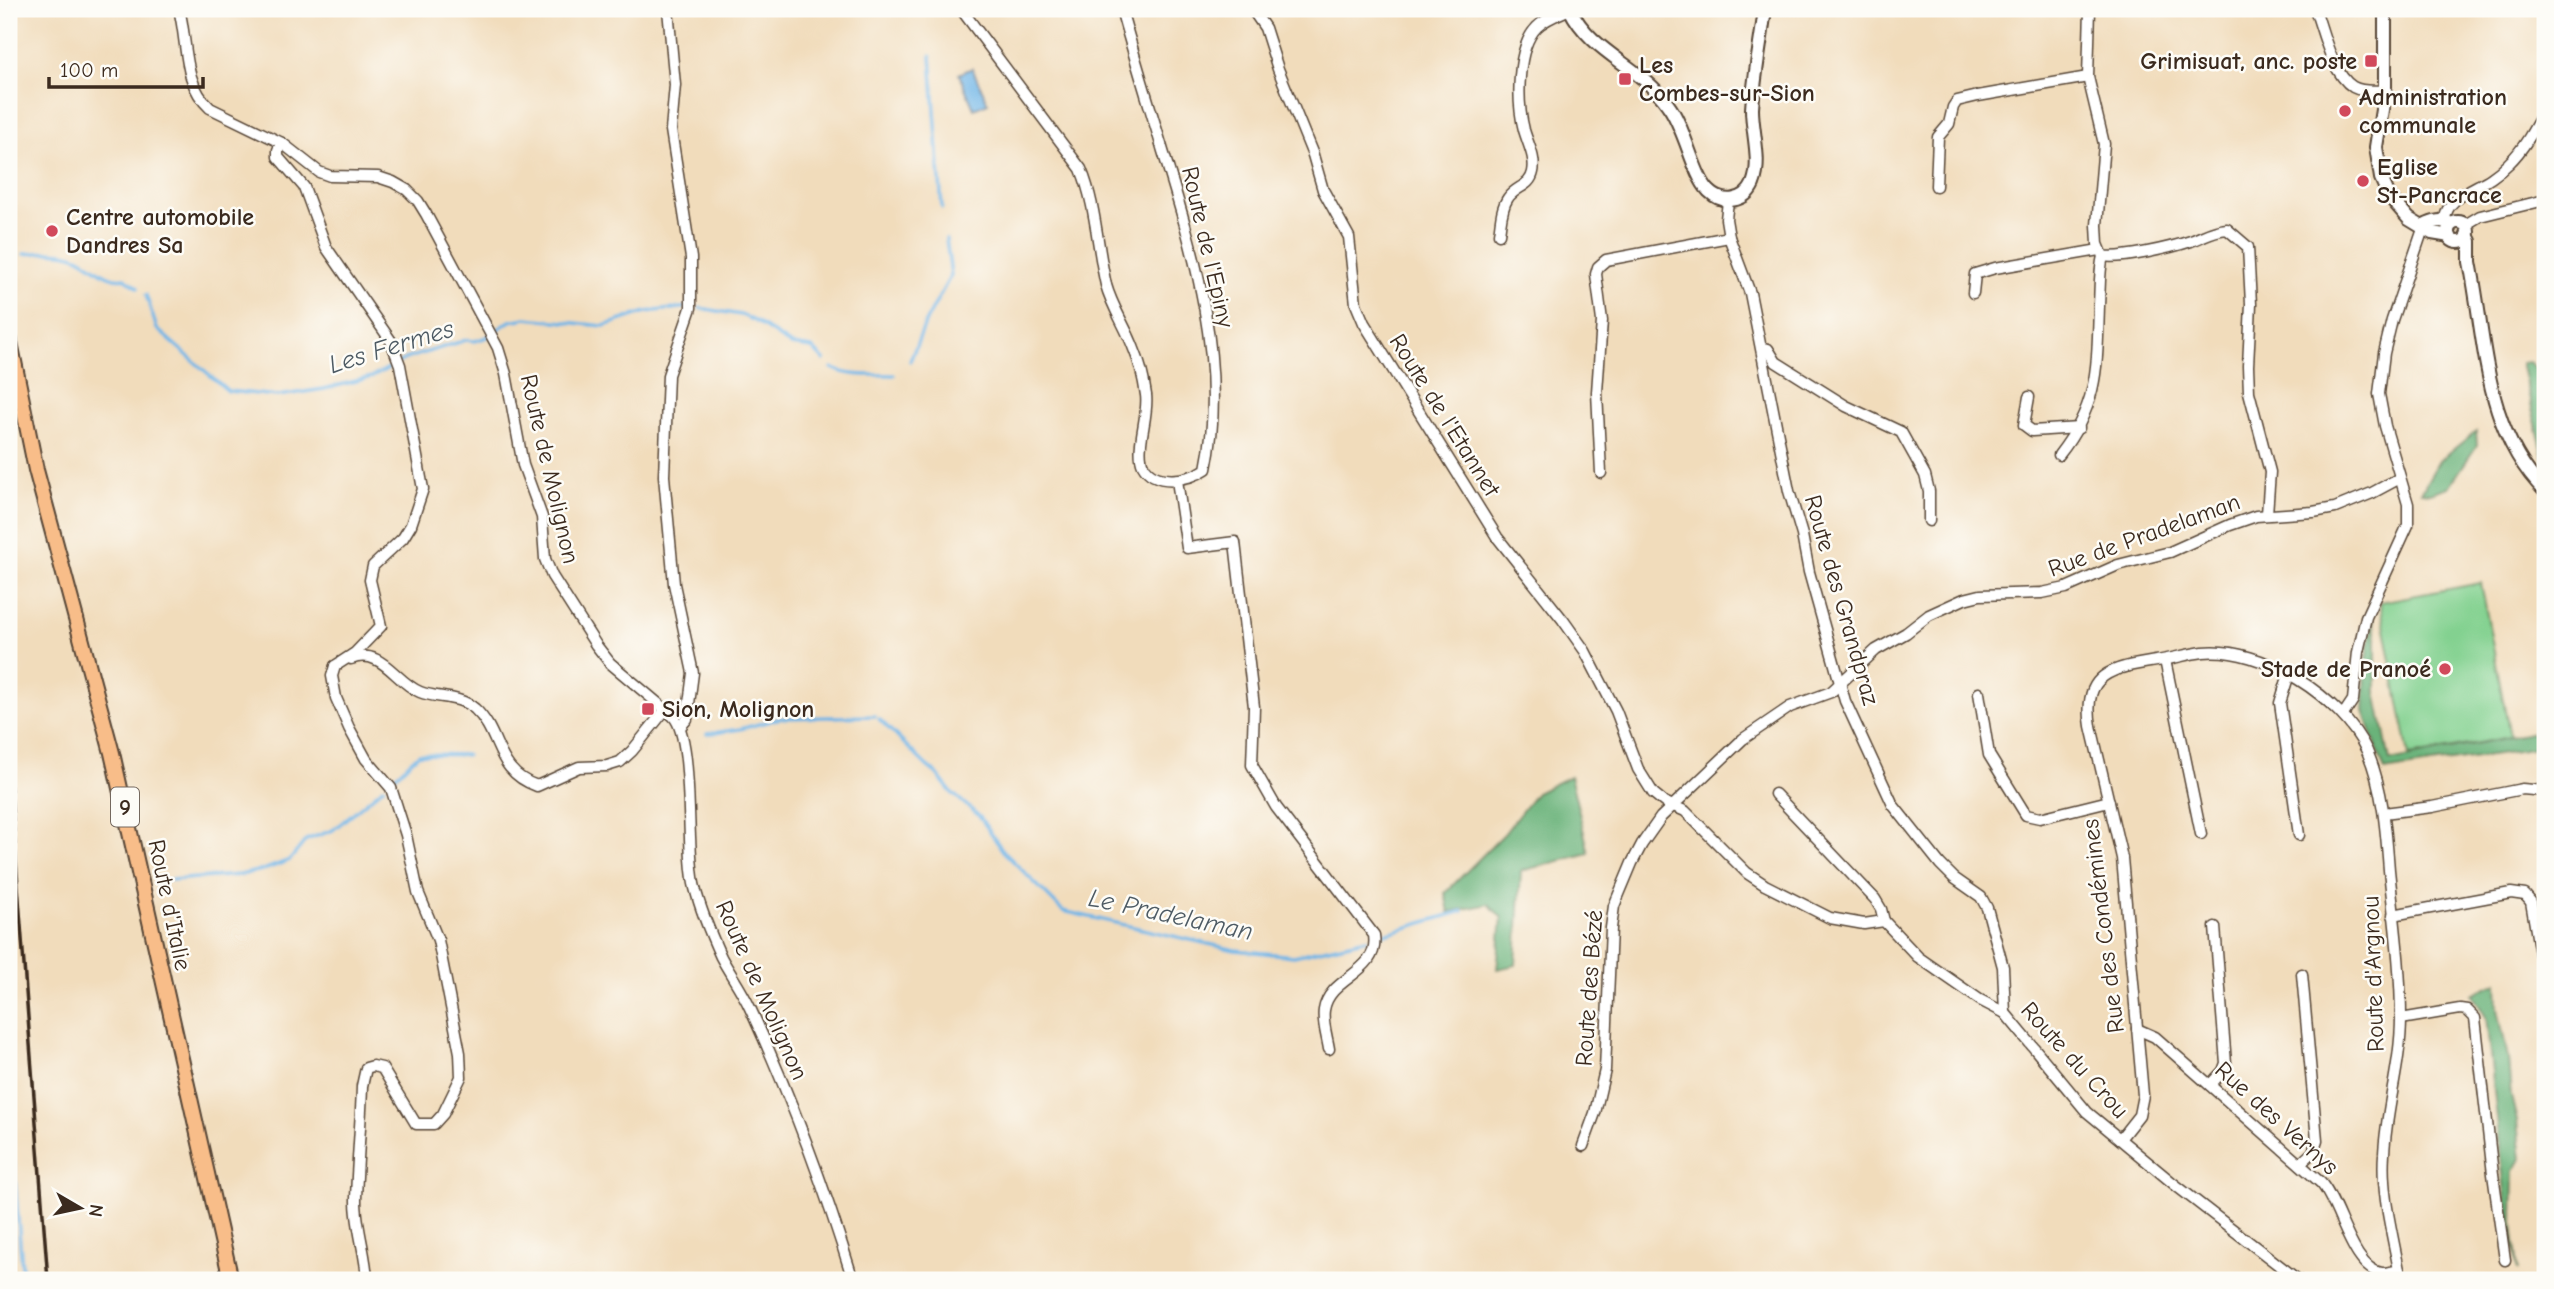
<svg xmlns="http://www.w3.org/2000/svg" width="2554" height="1289" font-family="'Comic Neue',sans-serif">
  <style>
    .green { fill: #83d190; stroke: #5f7e57; stroke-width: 2 }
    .forest { fill: #6ab37a; stroke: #526e4c; stroke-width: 2 }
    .water { fill: #70b5e7; stroke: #567082; stroke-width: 2 }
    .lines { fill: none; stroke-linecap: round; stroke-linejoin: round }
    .stream { stroke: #70b5e7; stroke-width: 3.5 }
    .minor-casing { stroke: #564536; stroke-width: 13 }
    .tertiary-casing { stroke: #564536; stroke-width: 16 }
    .primary-casing { stroke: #564536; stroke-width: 18 }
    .minor { stroke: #fff; stroke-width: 10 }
    .tertiary { stroke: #fff; stroke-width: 12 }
    .primary { stroke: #f8bd89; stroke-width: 14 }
    .rail { stroke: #3b2a1e; stroke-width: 3.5 }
    .poi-dot { fill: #d1495b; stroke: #fdfcf7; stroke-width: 2.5 }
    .labels { text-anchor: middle; stroke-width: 5; stroke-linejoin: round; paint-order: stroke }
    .shield { fill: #fdfcf7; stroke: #75695f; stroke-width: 2 }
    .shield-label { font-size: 23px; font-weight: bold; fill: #3b2a1e }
    .poi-label { font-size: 24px; font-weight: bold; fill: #3b2a1e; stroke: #fdfcf7; text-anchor: start }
    .street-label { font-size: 24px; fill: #3b2a1e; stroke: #fdfcf7 }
    .water-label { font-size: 26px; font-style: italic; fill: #4e5b64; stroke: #fdfcf7 }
  </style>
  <rect width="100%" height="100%" fill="#fdfcf7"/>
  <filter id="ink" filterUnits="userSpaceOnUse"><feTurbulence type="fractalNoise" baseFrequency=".0143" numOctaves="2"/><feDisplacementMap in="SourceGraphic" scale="14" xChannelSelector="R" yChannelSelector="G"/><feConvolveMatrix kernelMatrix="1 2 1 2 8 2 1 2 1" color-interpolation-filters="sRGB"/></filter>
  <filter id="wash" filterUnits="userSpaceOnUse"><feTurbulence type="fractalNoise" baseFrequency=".00686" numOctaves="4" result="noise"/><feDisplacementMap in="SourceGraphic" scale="28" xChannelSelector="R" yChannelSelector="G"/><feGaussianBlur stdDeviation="1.57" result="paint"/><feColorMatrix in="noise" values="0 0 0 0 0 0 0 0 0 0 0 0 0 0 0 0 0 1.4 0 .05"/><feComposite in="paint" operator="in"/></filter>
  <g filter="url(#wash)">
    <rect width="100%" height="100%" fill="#f1dcbb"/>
    <!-- green -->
    <polygon class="green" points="2481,583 2510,737 2409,756 2380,602"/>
    <!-- forest -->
    <g class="forest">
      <polygon points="2529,362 2540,372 2545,383 2545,461 2521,363"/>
      <polygon points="2476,431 2477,445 2449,487 2430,493 2421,492 2439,461"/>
      <polygon points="2373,619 2376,638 2376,692 2390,761 2545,730 2545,747 2385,771 2364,711 2366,665"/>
      <polygon points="1570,776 1589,853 1521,871 1516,965 1497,969 1502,918 1489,904 1449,912 1445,893 1504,834 1536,793"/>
      <polygon points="2497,982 2498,1009 2508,1058 2511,1096 2517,1121 2521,1159 2514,1171 2513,1224 2518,1271 2505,1193 2486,1017 2472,994"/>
    </g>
    <!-- water -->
    <polygon class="water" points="972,68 988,103 974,109 959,74"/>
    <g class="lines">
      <!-- stream -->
      <g class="stream">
        <polyline points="931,56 942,208"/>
        <path d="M24,254c17,-1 35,-4 51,2 17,6 31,26 50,22l13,10"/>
        <polyline points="146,295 157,329 228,391 278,396 324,389 372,377 405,359 466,340 475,341 487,337 510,321 526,318 604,326 646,312 689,307"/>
        <polyline points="700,308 741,315 755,321 791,345 812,348 824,360"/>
        <polyline points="910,361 926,321 951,275 946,239"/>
        <path d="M832,368c20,10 40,6 62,7"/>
        <polyline points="879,719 927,766 936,773 951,792 980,817 1003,851 1063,911 1235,950 1294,956 1367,939"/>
        <polyline points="707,734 740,729 781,718 875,716"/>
        <polyline points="393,778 419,754 467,755"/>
        <polyline points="170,880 240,875 266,869 290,860 306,840 333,830 384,787"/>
        <polyline points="1381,935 1463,911"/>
        <polyline points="9,1108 23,1280"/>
      </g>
    </g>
  </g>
  <g filter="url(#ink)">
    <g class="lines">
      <!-- minor casing -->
      <g class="minor-casing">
        <g id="minor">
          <path d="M179,9c9,34 3,73 31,99l72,35 37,29 11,4 48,1 15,5 14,8 11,11 8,13 72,134 8,26 17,91 19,52 3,42 7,17 44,69 14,18 63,53c22,22 12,135 22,172 6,23 16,47 26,69 9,17 21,33 29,51 40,87 75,180 103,272"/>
          <polyline points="668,9 675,85 671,130 691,258 691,308 668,375 664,476 674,584 693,673 687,719 681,726"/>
          <path d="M961,9l120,160c15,36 16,77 25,116 6,22 20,42 28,64 6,14 10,32 12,46 3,21 -11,53 -3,70 12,22 47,15 63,4 22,-106 -12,-217 -43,-318 -14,-47 -29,-95 -42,-142"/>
          <polyline points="1252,9 1265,28 1278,69 1313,155 1323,190 1349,237 1356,304 1364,323 1497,537 1563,620 1585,651 1616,711 1638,769 1653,793 1664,802 1685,811 1747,873 1765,885 1830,918 1864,924 1884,921 1918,957 1980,1000 2005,1013 2087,1112 2104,1126 2174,1184 2298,1280"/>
          <polyline points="1657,9 1657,10"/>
          <path d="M2090,9l-2,68 16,67 -7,81 1,19 5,12c17,4 70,-9 88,-15 13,-5 22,-11 36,-12l21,18 3,57 -3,62 1,26 21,80 -3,42"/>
          <path d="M2315,9c8,22 17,65 38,78 11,6 21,3 32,4"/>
          <polyline points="282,143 278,150 278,157 304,187 326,247 391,341 400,365 423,489 411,525 403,538 373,566 370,580 381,626 355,653 335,666"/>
          <polyline points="1936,186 1938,137 1949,124 1953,107 1957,101 1978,96 2088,77"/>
          <polyline points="1728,201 1726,219 1729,237 1750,293 1789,491 1802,535 1809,572 1845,701 1893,805 1940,864 1954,878 1981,897 1987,908 2003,967 2005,1013"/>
          <path d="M2445,221c0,-24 30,-32 46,-43 6,-4 12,-9 17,-14 16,-15 27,-36 37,-55"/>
          <polyline points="2465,225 2480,216 2545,200"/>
          <path d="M1499,234c2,-12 2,-26 9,-36 8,-12 22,-11 25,-26 3,-14 -5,-28 -9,-42 -7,-27 -8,-82 13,-103 9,-9 22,-13 33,-18"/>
          <polyline points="1973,293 1975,274 1995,268 2099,250"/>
          <polyline points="1762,348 1768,349 1776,362 1846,406 1901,432 1925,475 1929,491 1929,521"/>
          <polyline points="2029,397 2024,425 2032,431 2079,428"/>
          <path d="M2059,455c40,-51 38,-87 40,-150 1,-16 0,-33 4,-49"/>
          <polyline points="1601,473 1597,392 1602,321 1596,274 1598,267 1606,260 1729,237"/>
          <path d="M1177,480l10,68 48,-6 19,165 -2,58 24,42 98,128c6,39 -45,41 -50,75 -2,12 3,26 5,39"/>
          <path d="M351,659c31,-12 44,23 69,33 18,7 39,3 55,17 27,25 19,62 62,77l42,-19 28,-1 13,-4 12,-11 33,-41"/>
          <polyline points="2165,660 2201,834"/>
          <path d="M335,666l-3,10 4,22 13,30 17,31 25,29 15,47 12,57 20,48 22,113 1,24 -18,37 -9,10h-18l-34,-56 -9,-2 -7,2 -4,18c-1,38 -5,76 -6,114 0,28 10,53 11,80"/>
          <polyline points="2289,674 2280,703 2299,835"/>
          <polyline points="1979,693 1989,755 2026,815 2040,818 2109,801"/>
          <polyline points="2343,715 2353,700 2358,652 2366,617 2408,525 2408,504 2385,426 2379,394 2384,353 2392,320 2424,226"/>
          <polyline points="1775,794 1875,899 1881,909 1884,921"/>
          <polyline points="2384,813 2432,807 2522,789 2545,791"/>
          <polyline points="2393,915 2511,893 2525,895 2531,902 2545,983"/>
          <polyline points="2401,1019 2460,1009 2467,1010 2475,1018 2493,1174 2505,1260"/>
          <path d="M2137,1029l18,8 166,146c19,21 31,87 61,90 6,0 12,-2 17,-3"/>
          <polyline points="2210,1085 2223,1071 2226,1063 2215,927"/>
          <path d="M2120,1139l19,-24 4,-20 -21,-237 -31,-132c-9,-53 21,-58 65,-65 16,-2 31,-7 47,-9 60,-6 139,46 164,99 16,37 19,79 22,119 5,49 12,99 12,148 0,46 -15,90 -17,136 -3,38 8,78 15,116l4,10"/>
          <polyline points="1583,1146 1595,1113 1605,1070 1611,928 1614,906 1632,863 1642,844 1661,817 1743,739 1790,707 1831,692 1876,650 1906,633 1929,615 1964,599 1980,595 2042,593 2066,588 2118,565 2170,552 2230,525 2256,516 2313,512 2335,508 2372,493 2400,478"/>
          <polyline points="2300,1164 2313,1152 2317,1140 2302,974"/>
        </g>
      </g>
      <!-- tertiary casing -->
      <g class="tertiary-casing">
        <g id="tertiary">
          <path d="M1570,9c21,44 71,57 98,96 17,22 25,70 41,86 14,14 36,11 44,-7 9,-22 -1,-52 -1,-75 2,-33 9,-67 13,-100"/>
          <polyline points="2385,9 2385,91 2376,147 2381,178 2389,196 2409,219 2432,233 2450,236"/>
          <circle cx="2458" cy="232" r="10"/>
          <path d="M2424,226c10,-5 18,-7 28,-2"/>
          <path d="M2467,235l3,6v21c16,80 14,168 75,229"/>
        </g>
      </g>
      <!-- primary casing -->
      <g class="primary-casing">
        <polyline id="primary" points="9,337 36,470 112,753 231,1280"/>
      </g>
      <!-- minor -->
      <use href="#minor" class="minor"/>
      <!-- tertiary -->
      <use href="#tertiary" class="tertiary"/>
      <!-- primary -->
      <use href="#primary" class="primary"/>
      <!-- rail -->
      <polyline class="rail" points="9,768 48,1280"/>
    </g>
  </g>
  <!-- markers -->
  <g class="poi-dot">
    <rect x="2364" y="54" width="14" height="14" rx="3.5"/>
    <rect x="1618" y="72" width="14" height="14" rx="3.5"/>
    <circle cx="2345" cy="111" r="7"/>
    <circle cx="2363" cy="181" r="7"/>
    <circle cx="52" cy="231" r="7"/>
    <circle cx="2445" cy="669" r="7"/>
    <rect x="641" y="702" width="14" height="14" rx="3.5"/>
  </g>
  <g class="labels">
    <!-- shield labels -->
    <rect class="shield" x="111" y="787.5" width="28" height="39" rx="5"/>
    <g class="shield-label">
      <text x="125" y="815">9</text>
    </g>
    <!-- poi labels -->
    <g class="poi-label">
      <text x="2357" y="69" text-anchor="end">Grimisuat, anc. poste</text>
      <text x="1639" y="73">Les<tspan x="1639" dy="28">Combes-sur-Sion</tspan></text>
      <text x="2359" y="105">Administration<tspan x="2359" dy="28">communale</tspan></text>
      <text x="2377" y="175">Eglise<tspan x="2377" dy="28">St-Pancrace</tspan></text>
      <text x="66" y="225">Centre automobile<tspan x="66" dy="28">Dandres Sa</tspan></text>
      <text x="2431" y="677" text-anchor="end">Stade de Pranoé</text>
      <text x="662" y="717">Sion, Molignon</text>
    </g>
    <!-- street labels -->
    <g class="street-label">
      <text transform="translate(1208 247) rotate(77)" y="8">Route de l'Epiny</text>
      <text transform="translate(1445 415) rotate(58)" y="8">Route de l'Etannet</text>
      <text transform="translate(550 469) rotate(77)" y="8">Route de Molignon</text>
      <text transform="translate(2144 535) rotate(-20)" y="8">Rue de Pradelaman</text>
      <text transform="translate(1842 600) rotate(74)" y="8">Route des Grandpraz</text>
      <text transform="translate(170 905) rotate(78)" y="8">Route d'Italie</text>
      <text transform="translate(2103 926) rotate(-97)" y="8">Rue des Condémines</text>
      <text transform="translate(2373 974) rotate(-92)" y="8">Route d'Argnou</text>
      <text transform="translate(1589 988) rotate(-86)" y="8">Route des Bézé</text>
      <text transform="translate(762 990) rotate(66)" y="8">Route de Molignon</text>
      <text transform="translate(2075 1060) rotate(48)" y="8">Route du Crou</text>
      <text transform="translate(2277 1118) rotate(42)" y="8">Rue des Vernys</text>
    </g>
    <!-- water labels -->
    <g class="water-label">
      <text transform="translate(391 346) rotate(-17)" y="9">Les Fermes</text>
      <text transform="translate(1171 914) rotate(12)" y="9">Le Pradelaman</text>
    </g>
  </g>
  <!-- margin -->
  <rect width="2554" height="1289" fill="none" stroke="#fdfcf7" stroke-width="35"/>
  <!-- north arrow -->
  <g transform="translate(80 1208) rotate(99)" stroke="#fdfcf7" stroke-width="5" paint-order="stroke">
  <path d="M0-5L12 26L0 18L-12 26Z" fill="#3b2a1e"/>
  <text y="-10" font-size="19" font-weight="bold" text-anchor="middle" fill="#3b2a1e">N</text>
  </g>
  <!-- scale -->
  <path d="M49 77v10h154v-10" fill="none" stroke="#3b2a1e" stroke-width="3.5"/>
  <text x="60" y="77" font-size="21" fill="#3b2a1e" stroke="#fdfcf7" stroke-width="5" paint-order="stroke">100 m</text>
</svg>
